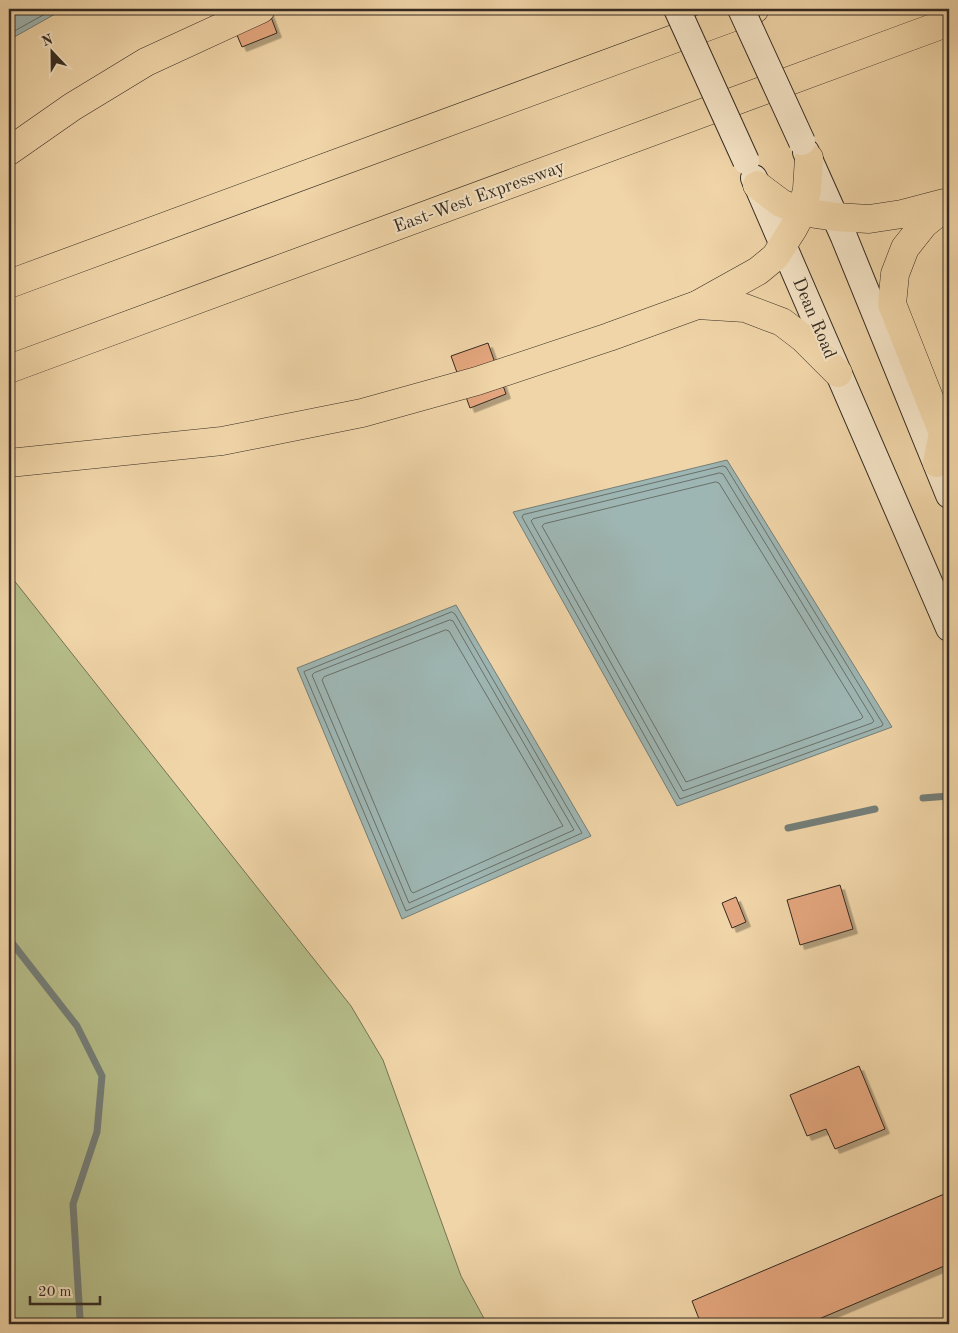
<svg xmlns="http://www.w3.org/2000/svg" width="958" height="1333" font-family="'Old Standard TT',serif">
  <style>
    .green { fill: #b6be8a; stroke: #757456 }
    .water { fill: #9eb6b3; stroke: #747e79 }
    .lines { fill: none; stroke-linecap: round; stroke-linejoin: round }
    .shore { stroke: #69706a; stroke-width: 1 }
    .stream { stroke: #747e79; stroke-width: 7 }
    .building { fill: #e4a67e; stroke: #342a21; filter: url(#shadow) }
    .secondary-casing { stroke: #342a21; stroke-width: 28 }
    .highway-casing { stroke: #342a21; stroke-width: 29 }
    .secondary { stroke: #f5e4c6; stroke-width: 26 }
    .highway { stroke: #f0d5a8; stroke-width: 28 }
    .secondary-bridge-casing { stroke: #342a21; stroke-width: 28; stroke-linecap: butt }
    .secondary-bridge { stroke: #f5e4c6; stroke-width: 26 }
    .labels { text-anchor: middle; stroke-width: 4; stroke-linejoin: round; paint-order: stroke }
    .street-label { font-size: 18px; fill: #342a21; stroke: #f5e4c6 }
  </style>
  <defs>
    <filter id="shadow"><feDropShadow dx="4.5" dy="4.5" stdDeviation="0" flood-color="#0004"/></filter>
  </defs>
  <rect width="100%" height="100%" fill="#f0d5a8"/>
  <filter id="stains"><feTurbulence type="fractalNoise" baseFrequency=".004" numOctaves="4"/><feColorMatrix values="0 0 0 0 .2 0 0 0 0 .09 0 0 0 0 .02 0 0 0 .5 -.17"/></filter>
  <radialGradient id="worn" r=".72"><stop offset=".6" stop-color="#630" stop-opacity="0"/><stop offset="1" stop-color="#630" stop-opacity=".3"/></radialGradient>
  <!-- green -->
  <polygon class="green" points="9,574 351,1006 383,1060 461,1276 487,1324 9,1324"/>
  <!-- water -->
  <g class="water">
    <polygon points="9,9 64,9 9,40"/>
    <polygon points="727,460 892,727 677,806 513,512"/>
    <polygon points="456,605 591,836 402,919 297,668"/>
  </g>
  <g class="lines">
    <!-- shore -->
    <g class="shore">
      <polyline points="9,34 54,9"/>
      <polygon points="723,466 726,467 883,724 882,726 680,799 522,517 523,515"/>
      <polygon points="720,473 723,474 874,721 872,723 683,791 531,521 533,519"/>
      <polygon points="716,482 719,483 863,717 861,719 686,782 542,526 544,524"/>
      <polygon points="452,612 455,614 582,833 406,911 304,672"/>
      <polygon points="450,620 453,621 574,830 409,903 312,675 314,673"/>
      <polygon points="446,630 449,631 563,826 413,893 411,891 322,680 324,677"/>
    </g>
    <!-- stream -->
    <g class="stream">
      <polyline points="923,798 949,796"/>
      <polyline points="788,828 875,809"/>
      <polyline points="9,939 77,1026 102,1076 97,1132 73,1204 80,1319 88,1324"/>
    </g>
  </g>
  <!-- building -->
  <g class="building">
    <polygon points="226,9 268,9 277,33 242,47"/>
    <polygon points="488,343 506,394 470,408 451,356"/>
    <polygon points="840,885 853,929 800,945 787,900"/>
    <polygon points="736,897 746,922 732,928 722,903"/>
    <polygon points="859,1066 885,1129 835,1149 826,1129 807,1136 790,1095"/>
    <polygon points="949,1192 949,1264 807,1324 701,1324 692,1301"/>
  </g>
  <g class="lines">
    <!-- secondary casing -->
    <g class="secondary-casing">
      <g id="secondary">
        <polyline points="806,152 844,237 949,495"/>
        <polyline points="754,178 949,628"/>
      </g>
    </g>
    <!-- highway casing -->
    <g class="highway-casing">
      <g id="highway">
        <polyline points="9,151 72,107 146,62 261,9"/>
        <polyline points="757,185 781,203 802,212 836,217 869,219 902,214 944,203"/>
        <polyline points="9,284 755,9"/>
        <polyline points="697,305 745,308 782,322 803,338 838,373"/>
        <polyline points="9,369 949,22"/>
        <polyline points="9,463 222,441 362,413 477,381 609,337 697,305 758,271 775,257 793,229 802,212 807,189 809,158"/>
        <polyline points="937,463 943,433 892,304 895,274 905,248 924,224 949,204"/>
      </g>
    </g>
    <!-- secondary -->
    <use href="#secondary" class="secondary"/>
    <!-- highway -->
    <use href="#highway" class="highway"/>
    <!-- secondary-bridge casing -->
    <g class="secondary-bridge-casing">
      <g id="secondary-bridge">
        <polyline points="677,9 746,161"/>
        <polyline points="741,9 802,142"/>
      </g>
    </g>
    <!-- secondary-bridge -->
    <use href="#secondary-bridge" class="secondary-bridge"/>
  </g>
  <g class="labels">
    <!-- street labels -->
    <g class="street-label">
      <text transform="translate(479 196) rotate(-20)" y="6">East-West Expressway</text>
      <text transform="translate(815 318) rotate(67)" y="6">Dean Road</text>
    </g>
  </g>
  <!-- margin -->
  <rect width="958" height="1333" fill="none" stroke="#f0d5a8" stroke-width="30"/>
  <rect x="10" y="10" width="938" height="1313" fill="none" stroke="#342a21" stroke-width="2.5"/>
  <rect x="15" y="15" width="928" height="1303" fill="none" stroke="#342a21"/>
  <!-- north arrow -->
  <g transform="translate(52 52) rotate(338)" stroke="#f5e4c6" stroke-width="4" paint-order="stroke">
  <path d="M0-4L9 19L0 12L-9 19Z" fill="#342a21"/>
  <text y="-8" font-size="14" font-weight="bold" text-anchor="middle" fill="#342a21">N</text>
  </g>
  <!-- scale -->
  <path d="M30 1296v8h70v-8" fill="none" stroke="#342a21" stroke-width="2.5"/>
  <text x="38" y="1296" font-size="15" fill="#342a21" stroke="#f5e4c6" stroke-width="4" paint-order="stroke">20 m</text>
  <rect width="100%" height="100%" filter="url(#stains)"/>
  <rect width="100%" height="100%" fill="url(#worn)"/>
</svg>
